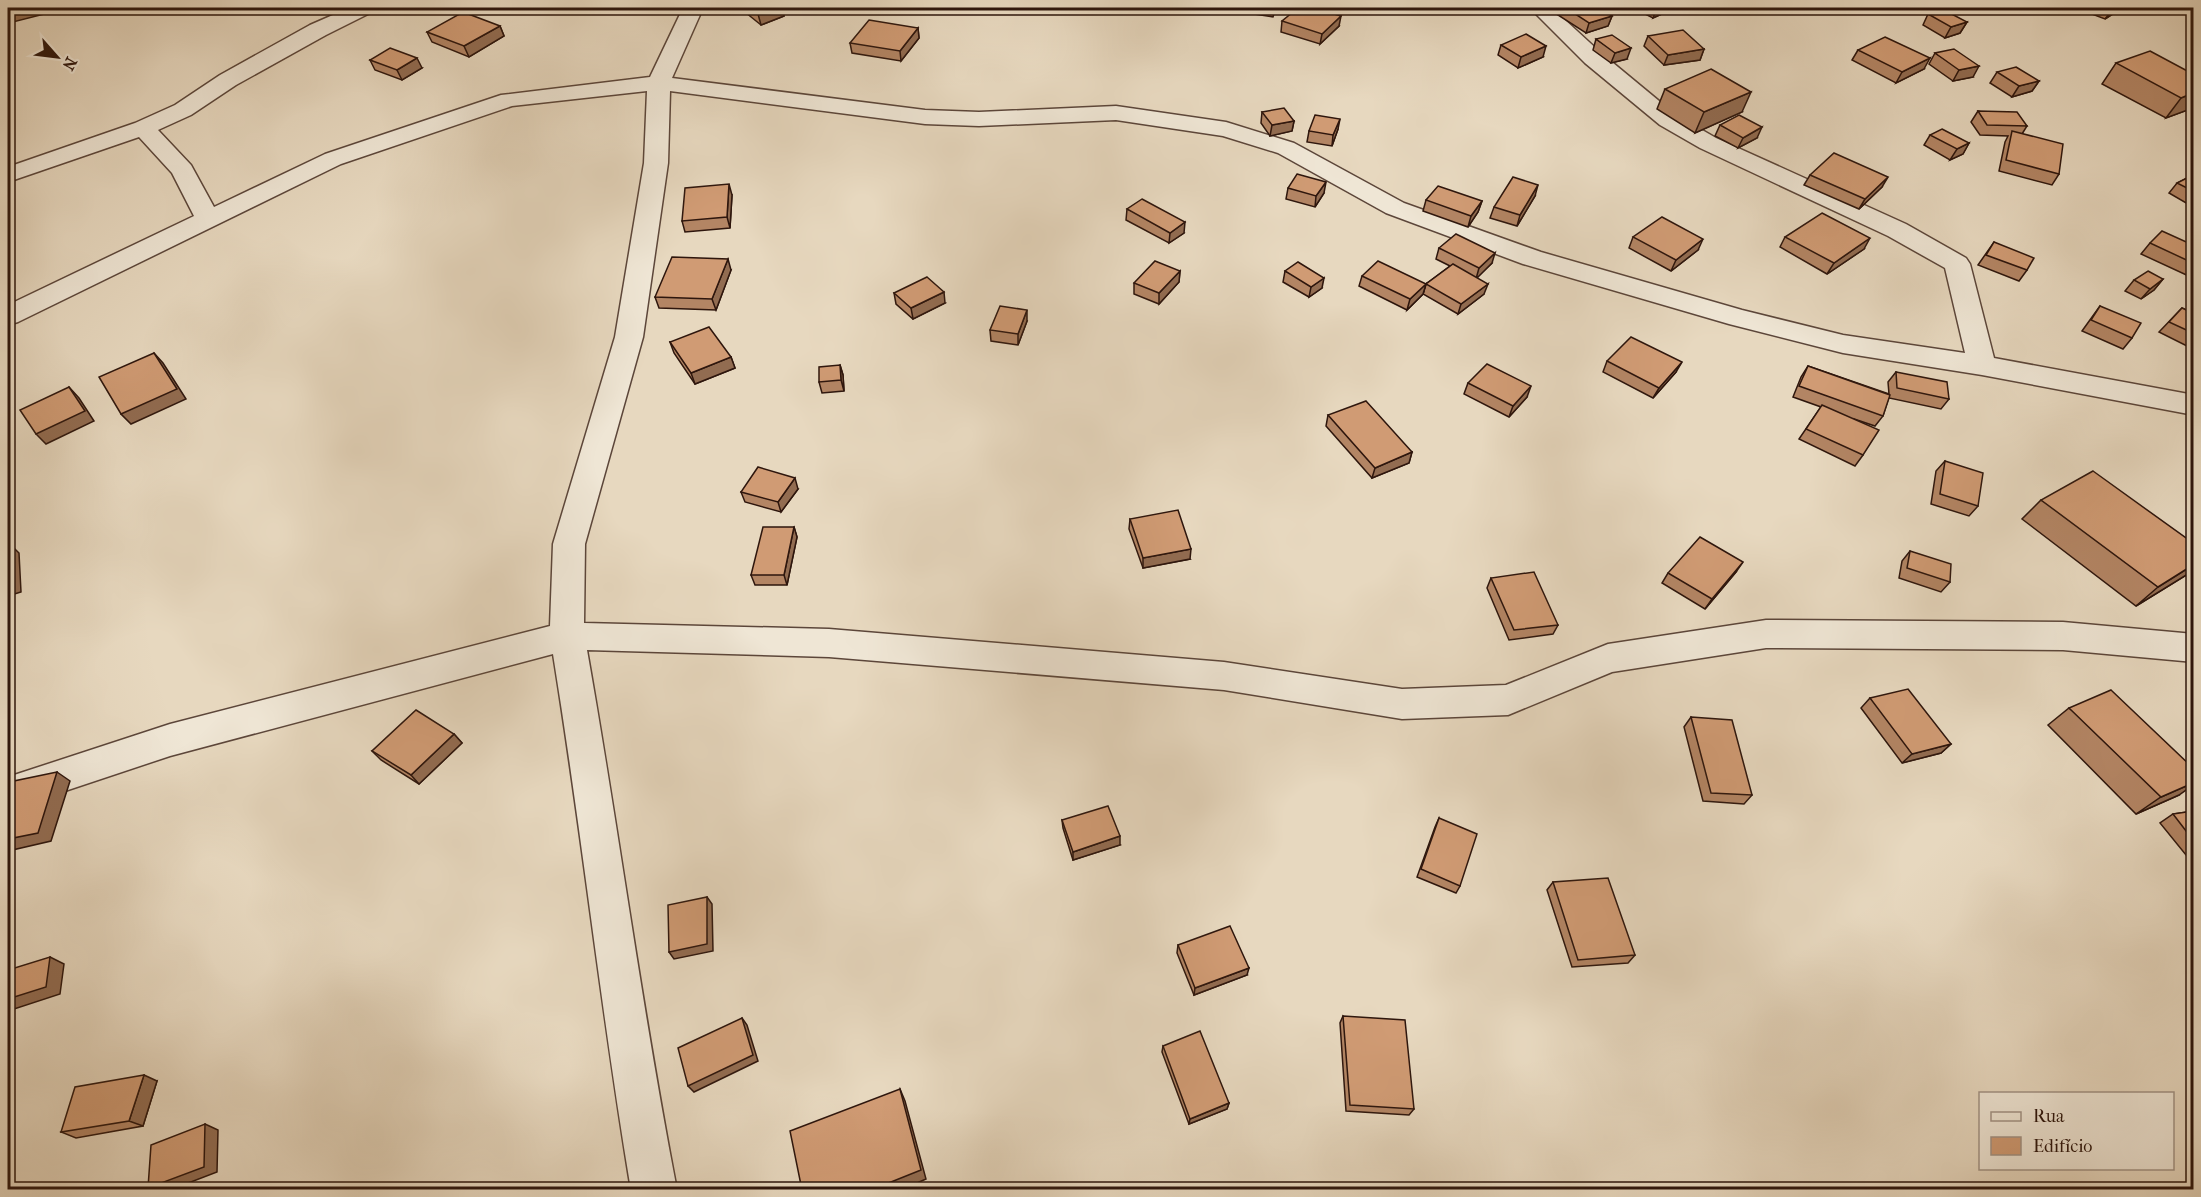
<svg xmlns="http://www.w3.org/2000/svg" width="2201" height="1197" font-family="'IM FELL French Canon',serif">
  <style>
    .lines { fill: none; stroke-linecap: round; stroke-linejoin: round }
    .minor-casing { stroke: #5c463a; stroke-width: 3 }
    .minor { fill: #efe6d5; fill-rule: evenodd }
    .wall { fill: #b38564; stroke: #2e160d; stroke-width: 1.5 }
    .shaded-wall { fill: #926c51; stroke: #2e160d; stroke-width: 1.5 }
    .building { fill: #d09b74; stroke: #2e160d; stroke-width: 1.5 }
  </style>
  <rect width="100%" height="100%" fill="#e7d8bf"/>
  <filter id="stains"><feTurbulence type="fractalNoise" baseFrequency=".00333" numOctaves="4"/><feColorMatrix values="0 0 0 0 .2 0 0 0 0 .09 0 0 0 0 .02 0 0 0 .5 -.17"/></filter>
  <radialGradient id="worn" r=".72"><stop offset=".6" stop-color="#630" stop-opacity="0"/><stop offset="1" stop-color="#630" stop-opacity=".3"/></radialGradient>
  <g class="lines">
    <!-- minor casing -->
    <g class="minor-casing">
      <path id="minor" d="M349,8h26l-3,4 -46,23 -90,50 -45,30 -33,15 33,35 23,42 111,-53 176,-59 149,-18 33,-69h20l-31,70 253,32 54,2 137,-6 110,16 68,21 110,60 137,49 201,58 101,25 122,18 -20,-85 -57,-32 -188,-88 -40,-23 -75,-62 -55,-55h22l49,45 75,62 40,23 190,86 60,34 4,6 24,94 200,37v20l-212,-40 -139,-22 -114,-29 -206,-60 -137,-51 -108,-60 -55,-17 -107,-16 -137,6 -54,-2 -255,-33 -2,72 -25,174 -58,207 -1,79 245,6 395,33 178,27 104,-4 102,-41 158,-24 297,2 131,12v28l-131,-12 -297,-2 -154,24 -104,43 -106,4 -178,-29 -395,-33 -242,-7c32,180 55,361 90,540h-46c-30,-178 -49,-358 -78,-536l-383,102 -162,54v-33l162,-53 380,-98 3,-82 62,-207 29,-174 3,-72 -135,15 -171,58 -323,158 -10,3v-20l186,-89 -22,-43 -33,-36 -131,45v-15l127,-44 40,-18 45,-30 90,-50z"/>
    </g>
    <!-- minor -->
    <use href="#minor" class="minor"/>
  </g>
  <!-- wall -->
  <g class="wall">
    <polygon points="740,8 782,8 784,16 761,25"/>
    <polygon points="1235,8 1276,8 1273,17 1234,11"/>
    <polygon points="1547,8 1599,8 1612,16 1608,26 1586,33"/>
    <polygon points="1633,8 1675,8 1653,18"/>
    <polygon points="1870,8 1892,8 1881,13"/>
    <polygon points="2076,8 2119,8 2116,12 2105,19"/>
    <polygon points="1928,14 1967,22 1960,33 1945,38 1923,25"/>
    <polygon points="1282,21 1339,26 1320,44 1281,32"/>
    <polygon points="500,26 504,36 469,57 432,42 427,32"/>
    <polygon points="918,28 919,38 901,61 852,53 850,43"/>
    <polygon points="1648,36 1704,49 1700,60 1664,65 1644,46"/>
    <polygon points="1596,39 1627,59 1611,63 1593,50"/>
    <polygon points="1501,45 1543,57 1518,68 1498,55"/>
    <polygon points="1858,50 1924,69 1896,83 1852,60"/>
    <polygon points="1935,53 1973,77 1953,81 1929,64"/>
    <polygon points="370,60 422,68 402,80 375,70"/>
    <polygon points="2116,63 2193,74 2193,108 2166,118 2102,84"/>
    <polygon points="1997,72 2039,81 2032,91 2012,97 1990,83"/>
    <polygon points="1665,89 1742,112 1695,133 1657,109"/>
    <polygon points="1978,111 2027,126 2022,134 2059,174 2052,185 1999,171 2005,142 2008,136 1980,135 1971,122"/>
    <polygon points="1262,112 1294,121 1292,131 1270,136 1261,123"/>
    <polygon points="1720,125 1757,138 1738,148 1715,136"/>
    <polygon points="1338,129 1332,146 1307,142 1309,131"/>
    <polygon points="1930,135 1969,143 1963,154 1950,160 1924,145"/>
    <polygon points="1810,175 1882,187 1859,209 1804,185"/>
    <polygon points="2193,175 2193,207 2169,193 2177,183"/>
    <polygon points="1288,188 1324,193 1315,207 1286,199"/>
    <polygon points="732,195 730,228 685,232 682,221"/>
    <polygon points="1535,196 1517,226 1490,218 1494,207"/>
    <polygon points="1426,200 1482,201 1478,212 1468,227 1423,211"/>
    <polygon points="1127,209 1184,233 1169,243 1126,220"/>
    <polygon points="1633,237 1698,250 1671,271 1629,248"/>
    <polygon points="1785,237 1864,249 1827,274 1780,247"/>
    <polygon points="1994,242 2027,270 2019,281 1978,265"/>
    <polygon points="2150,243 2193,245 2193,278 2141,254"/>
    <polygon points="1439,248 1492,263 1477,277 1484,294 1458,314 1423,294 1426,284 1450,266 1436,259"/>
    <polygon points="731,270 716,310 659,308 655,297"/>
    <polygon points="1180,271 1179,282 1159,304 1134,294 1134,283"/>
    <polygon points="1285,271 1322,288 1309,297 1283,282"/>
    <polygon points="1362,276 1426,284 1423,294 1407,310 1359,286"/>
    <polygon points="2163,279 2154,290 2141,299 2125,291 2134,280"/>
    <polygon points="894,293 945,303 913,319 896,304"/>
    <polygon points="2100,306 2132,338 2123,349 2082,331"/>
    <polygon points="2182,308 2193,313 2193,349 2159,332"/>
    <polygon points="1027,321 1018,345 991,341 990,330"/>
    <polygon points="670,342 731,357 735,368 695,384 674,353"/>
    <polygon points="1607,361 1676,372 1653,398 1603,372"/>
    <polygon points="840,365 843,375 844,391 822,393 819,382"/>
    <polygon points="1808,366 1889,394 1888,382 1896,372 1949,399 1941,409 1889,398 1889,397 1883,416 1875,426 1854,419 1863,455 1855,466 1799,439 1821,407 1793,397 1801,377"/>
    <polygon points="1468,383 1527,397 1509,417 1464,394"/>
    <polygon points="1328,415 1412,452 1409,463 1372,478 1326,426"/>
    <polygon points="1945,461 1978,506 1969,516 1931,504 1936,471"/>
    <polygon points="798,489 781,512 745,502 741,492"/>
    <polygon points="2041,500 2188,574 2136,606 2022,519"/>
    <polygon points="1130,519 1190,559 1143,568 1129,529"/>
    <polygon points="794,527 797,537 787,585 755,585 751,575"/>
    <polygon points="1910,551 1950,582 1941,592 1899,578 1902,561"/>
    <polygon points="1736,572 1705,609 1662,583 1668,573"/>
    <polygon points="1491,578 1558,625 1553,634 1509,640 1487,588"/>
    <polygon points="1870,698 1951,744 1941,753 1902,763 1861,708"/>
    <polygon points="2069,708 2179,795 2136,814 2048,725"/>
    <polygon points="1691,717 1752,795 1744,804 1703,801 1684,727"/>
    <polygon points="454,734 462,743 419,784 381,760 372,751"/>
    <polygon points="2193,811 2193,854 2186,855 2160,823 2173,814"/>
    <polygon points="1439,818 1460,886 1456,893 1417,877 1435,827"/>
    <polygon points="1062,820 1120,845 1073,860 1063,828"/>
    <polygon points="1553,882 1635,955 1628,963 1572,967 1547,890"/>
    <polygon points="1178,945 1247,975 1194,995 1177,953"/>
    <polygon points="1343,1016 1414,1109 1409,1115 1346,1111 1340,1023"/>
    <polygon points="1163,1046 1229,1103 1227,1109 1189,1124 1162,1052"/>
    <polygon points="157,1081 143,1126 76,1138 61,1132"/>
  </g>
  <!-- shaded-wall -->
  <g class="shaded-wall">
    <polygon points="22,8 54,8 56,11 13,22 8,14 8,11"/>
    <polygon points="776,8 782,8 784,16 761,25 758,14"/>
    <polygon points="1657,8 1675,8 1653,18"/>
    <polygon points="1884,8 1892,8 1881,13"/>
    <polygon points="2114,8 2119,8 2116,12 2105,19"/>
    <polygon points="1341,16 1339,26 1320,44 1322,34"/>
    <polygon points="1612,16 1608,26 1586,33 1589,23"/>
    <polygon points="1967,22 1960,33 1945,38 1951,27"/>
    <polygon points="500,26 504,36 469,57 464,46"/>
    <polygon points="918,28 919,38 901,61 900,51"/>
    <polygon points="1546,46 1543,57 1518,68 1521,57"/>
    <polygon points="1631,48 1627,59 1611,63 1615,53"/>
    <polygon points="1704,49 1700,60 1664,65 1668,55"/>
    <polygon points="417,58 422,68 402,80 397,70"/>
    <polygon points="1930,58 1924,69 1896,83 1902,72"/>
    <polygon points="1979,66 1973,77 1953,81 1959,70"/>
    <polygon points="2039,81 2032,91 2012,97 2019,86"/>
    <polygon points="1751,92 1742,112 1695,133 1704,112"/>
    <polygon points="2193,93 2193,108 2166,118 2181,98"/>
    <polygon points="1340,119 1338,129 1332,146 1333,135"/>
    <polygon points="1294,121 1292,131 1270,136 1272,125"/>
    <polygon points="1762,127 1757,138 1738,148 1743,138"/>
    <polygon points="1969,143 1963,154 1950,160 1957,149"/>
    <polygon points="1888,177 1882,187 1859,209 1865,199"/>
    <polygon points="1326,182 1324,193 1315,207 1316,196"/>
    <polygon points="729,184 732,195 730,228 727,217"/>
    <polygon points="1538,185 1535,196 1517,226 1520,215"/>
    <polygon points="1482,201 1478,212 1468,227 1471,216"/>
    <polygon points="1185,222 1184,233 1169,243 1170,233"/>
    <polygon points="1870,238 1864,249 1827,274 1834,263"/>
    <polygon points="1703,239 1698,250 1671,271 1676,260"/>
    <polygon points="1495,253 1492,263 1476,279 1479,268"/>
    <polygon points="728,259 731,270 716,310 712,299"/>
    <polygon points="1180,271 1179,282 1159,304 1159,293"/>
    <polygon points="1324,278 1322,288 1309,297 1311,287"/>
    <polygon points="2163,279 2154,290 2141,299 2150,289"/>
    <polygon points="1426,284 1423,294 1407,310 1410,299"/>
    <polygon points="1488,284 1484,294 1458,314 1461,304"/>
    <polygon points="944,292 945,303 913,319 911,308"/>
    <polygon points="1027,310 1027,321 1018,345 1018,334"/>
    <polygon points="154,353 163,363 186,399 131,424 121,414"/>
    <polygon points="731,357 735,368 695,384 691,373"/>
    <polygon points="1682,362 1676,372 1653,398 1659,388"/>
    <polygon points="840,365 843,375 844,391 841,380"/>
    <polygon points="1531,386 1527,397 1509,417 1513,406"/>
    <polygon points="69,387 79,398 94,421 46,444 36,434"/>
    <polygon points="1412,452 1409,463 1372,478 1375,468"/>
    <polygon points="795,478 798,489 781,512 778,502"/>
    <polygon points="794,527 797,537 787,585 784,575"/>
    <polygon points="8,542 19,553 21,592 8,596"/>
    <polygon points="1191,549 1190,559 1143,568 1143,558"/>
    <polygon points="1743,562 1736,572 1705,609 1712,599"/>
    <polygon points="2193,565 2193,569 2188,574 2136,606 2158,587"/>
    <polygon points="454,734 462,743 419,784 411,775"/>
    <polygon points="1951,744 1941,753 1902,763 1912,754"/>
    <polygon points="57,772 70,781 51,841 8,851 8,839"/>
    <polygon points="2193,783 2193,785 2179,795 2136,814 2161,797"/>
    <polygon points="1120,836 1120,845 1073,860 1073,852"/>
    <polygon points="707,897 712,904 713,951 674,959 669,952"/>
    <polygon points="50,957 64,964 60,994 8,1011 8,999"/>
    <polygon points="1249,968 1247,975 1194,995 1195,988"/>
    <polygon points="742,1018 747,1025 758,1061 694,1092 688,1086"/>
    <polygon points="144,1075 157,1081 143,1126 129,1121"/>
    <polygon points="900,1089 905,1101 926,1179 901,1190 871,1190"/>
    <polygon points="1229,1103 1227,1109 1189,1124 1190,1119"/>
    <polygon points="205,1124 218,1130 217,1172 170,1190 153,1190 148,1188"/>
  </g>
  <!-- building -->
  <g class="building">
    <polygon points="8,8 22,8 8,11"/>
    <polygon points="750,8 776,8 758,14"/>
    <polygon points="1298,8 1313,8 1341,16 1322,34 1282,21"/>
    <polygon points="1566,8 1599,8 1612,16 1589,23"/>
    <polygon points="1944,10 1967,22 1951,27 1928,14"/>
    <polygon points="463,12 500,26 464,46 427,32"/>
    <polygon points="869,20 918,28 900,51 850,43"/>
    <polygon points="1683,30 1704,49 1668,55 1648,36"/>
    <polygon points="1526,34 1546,46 1521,57 1501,45"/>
    <polygon points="1612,35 1631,48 1615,53 1596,39"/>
    <polygon points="1885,37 1930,58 1902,72 1858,50"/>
    <polygon points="390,48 417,58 397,70 370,60"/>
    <polygon points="1954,49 1979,66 1959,70 1935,53"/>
    <polygon points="2150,51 2193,74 2193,93 2181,98 2116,63"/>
    <polygon points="2016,67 2039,81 2019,86 1997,72"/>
    <polygon points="1711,69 1751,92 1704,112 1665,89"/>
    <polygon points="1284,108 1294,121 1272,125 1262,112"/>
    <polygon points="1978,111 2017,112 2027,126 1987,125"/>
    <polygon points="1315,115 1340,119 1333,135 1309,131"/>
    <polygon points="1739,115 1762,127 1743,138 1720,125"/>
    <polygon points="1942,129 1969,143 1957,149 1930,135"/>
    <polygon points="2012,131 2063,144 2059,174 2006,160"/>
    <polygon points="1834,153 1888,177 1865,199 1810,175"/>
    <polygon points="1297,174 1326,182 1316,196 1288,188"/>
    <polygon points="2193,175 2193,191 2177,183"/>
    <polygon points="1513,177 1538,185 1520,215 1494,207"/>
    <polygon points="729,184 727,217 682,221 685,188"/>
    <polygon points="1438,186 1482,201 1471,216 1426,200"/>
    <polygon points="1142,199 1185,222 1170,233 1127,209"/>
    <polygon points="1822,213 1870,238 1834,263 1785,237"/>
    <polygon points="1662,217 1703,239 1676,260 1633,237"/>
    <polygon points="2162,231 2193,245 2193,263 2150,243"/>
    <polygon points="1456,234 1495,253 1479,268 1439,248"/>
    <polygon points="1994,242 2034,258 2027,270 1986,255"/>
    <polygon points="672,257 728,259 712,299 655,297"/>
    <polygon points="1155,261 1180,271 1159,293 1134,283"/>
    <polygon points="1378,261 1426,284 1410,299 1362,276"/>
    <polygon points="1298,262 1324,278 1311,287 1285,271"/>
    <polygon points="1453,264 1488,284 1461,304 1426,284"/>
    <polygon points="2148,271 2163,279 2150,289 2134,280"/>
    <polygon points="927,277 944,292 911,308 894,293"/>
    <polygon points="1000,306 1027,310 1018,334 990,330"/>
    <polygon points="2100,306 2141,323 2132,338 2091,320"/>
    <polygon points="2182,308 2193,313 2193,333 2169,322"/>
    <polygon points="709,327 731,357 691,373 670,342"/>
    <polygon points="1631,337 1682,362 1659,388 1607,361"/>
    <polygon points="154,353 177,389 121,414 99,377"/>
    <polygon points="1487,364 1531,386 1513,406 1468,383"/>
    <polygon points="840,365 841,380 819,382 819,367"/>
    <polygon points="1808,366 1890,395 1883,416 1799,386"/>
    <polygon points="1896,372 1947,382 1949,399 1897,388"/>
    <polygon points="69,387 85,411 36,434 20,410"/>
    <polygon points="1366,401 1412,452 1375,468 1328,415"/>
    <polygon points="1822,405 1879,430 1863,455 1806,429"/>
    <polygon points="1945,461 1983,473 1978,506 1940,494"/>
    <polygon points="758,467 795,478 778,502 741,492"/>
    <polygon points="2093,471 2193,543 2193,565 2158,587 2041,500"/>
    <polygon points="1178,510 1191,549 1143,558 1130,519"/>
    <polygon points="763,527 794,527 784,575 751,575"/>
    <polygon points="1700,537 1743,562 1712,599 1668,573"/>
    <polygon points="8,544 9,582 8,582"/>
    <polygon points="1910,551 1951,564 1950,582 1907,568"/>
    <polygon points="1534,572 1558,625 1514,630 1491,578"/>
    <polygon points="1908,689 1951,744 1912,754 1870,698"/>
    <polygon points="2111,690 2193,768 2193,783 2161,797 2069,708"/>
    <polygon points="416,710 454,734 411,775 372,751"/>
    <polygon points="1691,717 1732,720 1752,795 1711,793"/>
    <polygon points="57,772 38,833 8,839 8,801 14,781"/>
    <polygon points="1108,806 1120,836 1073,852 1062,820"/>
    <polygon points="2193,811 2193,840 2173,814"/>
    <polygon points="1439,818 1477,834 1460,886 1421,869"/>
    <polygon points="1608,878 1635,955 1578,960 1553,882"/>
    <polygon points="707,897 707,944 669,952 668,905"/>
    <polygon points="1230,926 1249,968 1195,988 1178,945"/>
    <polygon points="50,957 46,987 8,999 8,970"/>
    <polygon points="1343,1016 1405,1020 1414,1109 1350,1105"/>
    <polygon points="742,1018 753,1055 688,1086 678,1048"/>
    <polygon points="1200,1031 1229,1103 1190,1119 1163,1046"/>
    <polygon points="144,1075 129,1121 61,1132 75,1087"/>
    <polygon points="900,1089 921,1170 871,1190 802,1190 790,1131"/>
    <polygon points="205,1124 204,1167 148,1188 151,1145"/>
  </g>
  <!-- margin -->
  <rect width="2201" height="1197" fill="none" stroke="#e7d8bf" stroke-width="30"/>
  <rect x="9" y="9" width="2183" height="1179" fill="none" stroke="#2e160d" stroke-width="3"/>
  <rect x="15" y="15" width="2171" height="1167" fill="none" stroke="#2e160d" stroke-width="1.5"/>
  <!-- legend -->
  <rect x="1979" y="1092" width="195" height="78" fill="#efe6d5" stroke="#a29385" stroke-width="1.5"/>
  <rect x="1991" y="1112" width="30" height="9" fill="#efe6d5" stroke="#a29385" stroke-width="1.5"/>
  <text x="2033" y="1122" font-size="18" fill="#2e160d">Rua</text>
  <rect x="1991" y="1137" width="30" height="18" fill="#d09b74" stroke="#a29385" stroke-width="1.5"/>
  <text x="2033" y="1152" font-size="18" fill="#2e160d">Edifício</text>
  <!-- north arrow -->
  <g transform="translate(57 57) rotate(118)" stroke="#efe6d5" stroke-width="4.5" paint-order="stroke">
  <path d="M0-4.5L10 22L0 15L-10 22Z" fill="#2e160d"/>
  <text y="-9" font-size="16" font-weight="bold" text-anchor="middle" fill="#2e160d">N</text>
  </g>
  <rect width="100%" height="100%" filter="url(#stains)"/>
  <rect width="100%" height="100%" fill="url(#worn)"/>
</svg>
